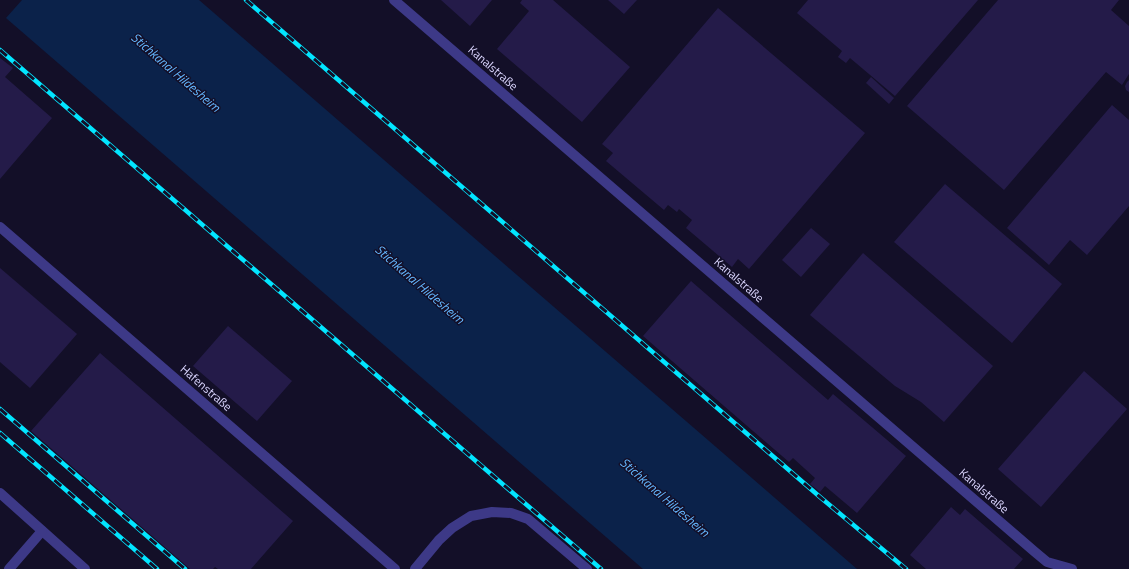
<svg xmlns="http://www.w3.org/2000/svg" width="1129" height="569" font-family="'Titillium Web',sans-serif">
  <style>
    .water { fill: #0b224a }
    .building { fill: #241b49 }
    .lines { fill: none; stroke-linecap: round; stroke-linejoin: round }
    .minor { stroke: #3d3987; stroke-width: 10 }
    .rail-casing { stroke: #02e5ff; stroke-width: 4.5 }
    .rail { stroke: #130f28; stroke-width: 3; stroke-dasharray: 9; stroke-linecap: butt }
    .labels { text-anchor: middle; stroke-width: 3; stroke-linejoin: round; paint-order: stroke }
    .street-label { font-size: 12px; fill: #dbd6ff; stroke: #130f28 }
    .water-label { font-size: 13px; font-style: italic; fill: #64b7ff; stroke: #130f28 }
  </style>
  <rect width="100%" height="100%" fill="#130f28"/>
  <!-- water -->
  <polygon class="water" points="22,0 199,0 857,569 643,569 6,18"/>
  <!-- building -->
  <g class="building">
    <polygon points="441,0 492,0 470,26"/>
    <polygon points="522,0 553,0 630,67 582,122 497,49 529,11 520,3"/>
    <polygon points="608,0 637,0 624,14"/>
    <polygon points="808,0 978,0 895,96 850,58 846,63 838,57 842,51 797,13"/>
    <polygon points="998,0 1119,0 1111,10 1129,26 1129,74 1122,85 1106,72 1004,190 907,106"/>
    <polygon points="718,8 865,133 749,269 738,259 732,267 686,228 692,220 679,209 677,212 668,205 664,210 606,161 613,153 602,144"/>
    <polygon points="0,58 13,68 5,77 52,118 0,179"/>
    <polygon points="871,77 894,98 889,104 866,83"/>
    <polygon points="1129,80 1129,92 1126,90 1125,86 1127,82"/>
    <polygon points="1112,105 1129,120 1129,206 1087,255 1070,240 1049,265 1007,228"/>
    <polygon points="945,184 1062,284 1012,343 894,242"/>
    <polygon points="811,228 830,244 801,277 782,260"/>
    <polygon points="863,253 993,366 944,422 921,402 895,386 810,315"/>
    <polygon points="0,268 77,334 30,388 0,362"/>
    <polygon points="691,281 828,400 833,394 906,456 857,513 825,486 820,492 810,484 815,478 793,458 789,462 643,336"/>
    <polygon points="228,326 292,381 257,421 193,366"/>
    <polygon points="100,353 293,521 251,569 218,569 215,567 213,569 190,569 31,431"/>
    <polygon points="1084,371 1127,409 1041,507 998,469"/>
    <polygon points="951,507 960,515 965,509 1023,559 1014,569 926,569 910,555"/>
  </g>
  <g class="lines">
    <!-- minor -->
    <g class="minor">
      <polyline points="394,0 1035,552 1047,562 1072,569"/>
      <polyline points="0,227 395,569"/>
      <polyline points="0,493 85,569"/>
      <polyline points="9,569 42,531"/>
      <polyline points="415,569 439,540 452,528 471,516 492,512 511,513 528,519 587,569"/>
    </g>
    <!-- rail casing -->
    <g class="rail-casing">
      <g id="rail">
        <polyline points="246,0 820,497 906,569"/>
        <polyline points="0,50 601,569"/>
        <polyline points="0,409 185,569"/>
        <polyline points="0,433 157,569"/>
      </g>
    </g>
    <!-- rail -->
    <use href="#rail" class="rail"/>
  </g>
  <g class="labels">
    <!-- street labels -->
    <g class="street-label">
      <text transform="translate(493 68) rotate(41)" y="4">Kanalstraße</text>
      <text transform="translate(739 280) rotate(41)" y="4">Kanalstraße</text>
      <text transform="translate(206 388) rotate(41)" y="4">Hafenstraße</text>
      <text transform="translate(984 491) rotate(41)" y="4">Kanalstraße</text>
    </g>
    <!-- water labels -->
    <g class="water-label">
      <text transform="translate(176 72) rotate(41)" y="5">Stichkanal Hildesheim</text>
      <text transform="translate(420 284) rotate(41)" y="5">Stichkanal Hildesheim</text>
      <text transform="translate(665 497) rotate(41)" y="5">Stichkanal Hildesheim</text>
    </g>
  </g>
</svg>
